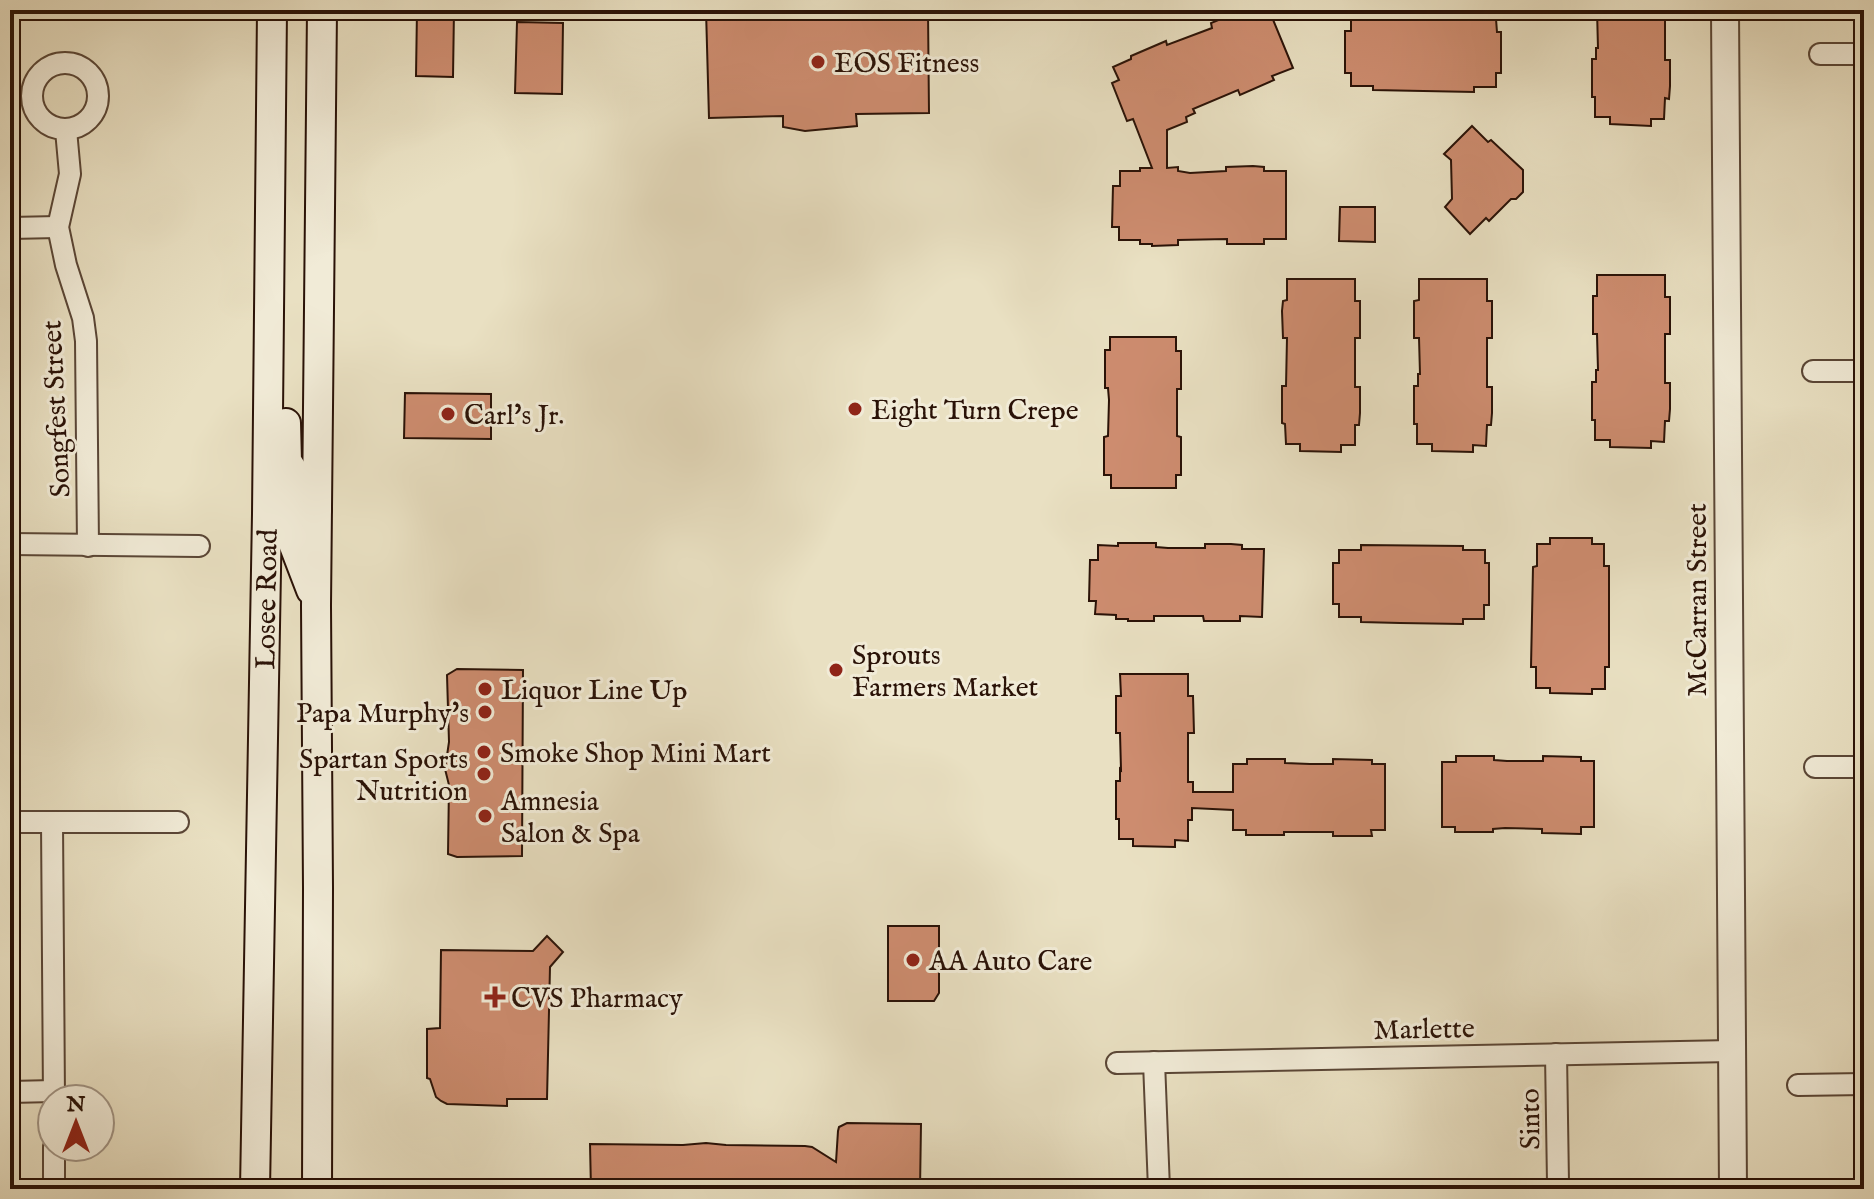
<svg xmlns="http://www.w3.org/2000/svg" width="1874" height="1199" font-family="'IM FELL English',serif">
  <style>
    .building { fill: #cd8c6f; stroke: #2a1207; stroke-width: 2 }
    .lines { fill: none; stroke-linecap: round; stroke-linejoin: round }
    .minor-casing { stroke: #5a4636; stroke-width: 24 }
    .tertiary-casing { stroke: #5a4636; stroke-width: 30 }
    .secondary-casing { stroke: #2a1207; stroke-width: 32 }
    .minor { stroke: #f1ebd7; stroke-width: 20 }
    .tertiary { stroke: #f1ebd7; stroke-width: 26 }
    .secondary { stroke: #f1ebd7; stroke-width: 28 }
    .poi-dot { fill: #8f2418; stroke: #f1ebd7; stroke-width: 3 }
    .labels { text-anchor: middle; stroke-width: 6; stroke-linejoin: round; paint-order: stroke }
    .poi-label { font-size: 28px; fill: #2a1207; stroke: #f1ebd7; text-anchor: start }
    .street-label { font-size: 28px; fill: #2a1207; stroke: #f1ebd7 }
  </style>
  <rect width="100%" height="100%" fill="#e9e0c2"/>
  <filter id="stains"><feTurbulence type="fractalNoise" baseFrequency=".0025" numOctaves="4"/><feColorMatrix values="0 0 0 0 .2 0 0 0 0 .09 0 0 0 0 .02 0 0 0 .5 -.17"/></filter>
  <radialGradient id="worn" r=".72"><stop offset=".6" stop-color="#630" stop-opacity="0"/><stop offset="1" stop-color="#630" stop-opacity=".3"/></radialGradient>
  <!-- building -->
  <g class="building">
    <polygon points="417,10 454,10 453,77 416,76"/>
    <polygon points="706,10 928,10 929,113 856,114 857,126 805,131 783,127 783,116 709,118"/>
    <polygon points="1217,10 1269,10 1293,68 1272,76 1274,80 1240,95 1238,90 1193,109 1195,113 1186,117 1187,122 1167,130 1167,168 1178,167 1178,171 1190,173 1226,171 1226,167 1253,166 1264,167 1264,171 1286,171 1286,239 1264,239 1264,244 1227,244 1227,239 1178,240 1178,245 1152,246 1152,244 1140,244 1140,240 1119,240 1119,227 1112,227 1113,186 1120,186 1120,171 1140,171 1140,168 1152,168 1133,119 1127,121 1112,83 1119,80 1113,67 1131,59 1131,56 1166,41 1167,45 1212,28 1211,23 1221,19"/>
    <polygon points="1597,10 1665,10 1665,60 1670,60 1670,86 1669,99 1665,98 1664,119 1651,119 1651,126 1610,124 1610,117 1595,117 1595,97 1592,97 1592,59 1596,59 1596,48 1598,48"/>
    <polygon points="1373,14 1474,14 1474,18 1496,19 1497,32 1501,32 1501,73 1496,73 1496,87 1474,87 1474,92 1373,90 1373,86 1351,86 1351,73 1345,73 1345,31 1351,31 1351,19 1373,19"/>
    <polygon points="517,22 563,23 562,94 515,93"/>
    <polygon points="1472,126 1488,142 1491,140 1523,170 1523,192 1516,199 1511,199 1489,221 1486,218 1470,234 1445,207 1452,199 1451,160 1444,154"/>
    <polygon points="1340,207 1375,207 1375,242 1339,241"/>
    <polygon points="1597,275 1665,275 1665,297 1670,297 1670,334 1665,334 1665,383 1670,383 1670,409 1669,421 1665,421 1664,442 1651,441 1651,448 1610,447 1610,440 1595,440 1595,420 1592,420 1592,382 1596,382 1596,370 1598,370 1597,334 1593,334 1593,296 1597,296"/>
    <polygon points="1287,279 1355,279 1355,301 1360,301 1360,338 1355,338 1355,387 1360,387 1360,413 1359,425 1355,425 1355,445 1341,445 1341,452 1300,451 1300,444 1286,444 1285,424 1282,423 1282,386 1286,386 1287,338 1283,338 1282,311 1283,301 1287,300"/>
    <polygon points="1419,279 1487,279 1487,301 1492,301 1492,338 1487,338 1487,387 1492,387 1492,413 1491,425 1487,425 1486,446 1473,445 1473,452 1432,451 1432,444 1417,444 1417,424 1414,424 1414,386 1418,386 1418,374 1420,374 1419,338 1414,338 1414,301 1419,300"/>
    <polygon points="1110,337 1176,337 1176,351 1181,351 1181,389 1177,389 1177,436 1181,437 1181,475 1176,475 1176,488 1111,488 1111,475 1104,475 1104,437 1108,436 1109,400 1108,388 1105,388 1105,350 1110,350"/>
    <polygon points="405,393 491,394 491,439 404,438"/>
    <polygon points="1550,538 1592,538 1592,544 1604,544 1604,566 1609,566 1609,667 1605,667 1605,689 1592,689 1592,694 1550,693 1550,688 1536,688 1536,667 1531,667 1533,567 1537,566 1537,544 1550,544"/>
    <polygon points="1118,543 1156,543 1156,547 1168,548 1205,548 1205,544 1231,544 1242,545 1242,549 1264,549 1262,617 1240,616 1240,621 1204,621 1203,616 1154,616 1154,621 1128,621 1128,619 1116,619 1116,615 1095,614 1096,601 1089,601 1090,560 1098,560 1098,545 1118,546"/>
    <polygon points="1361,545 1463,546 1463,550 1485,550 1485,563 1489,563 1489,605 1484,605 1484,619 1463,619 1463,624 1400,623 1361,622 1361,617 1339,617 1339,604 1333,604 1333,563 1339,563 1339,550 1361,550"/>
    <polygon points="457,669 523,670 522,856 457,857 448,854 449,785 445,769 449,742 447,675"/>
    <polygon points="1120,674 1188,674 1188,696 1193,696 1194,733 1188,733 1188,782 1193,782 1193,792 1233,792 1233,764 1247,764 1247,759 1285,759 1285,763 1310,764 1333,764 1333,759 1372,760 1372,764 1385,764 1385,830 1371,830 1372,836 1333,836 1333,832 1284,832 1284,835 1246,835 1246,830 1233,830 1233,810 1192,808 1192,820 1188,820 1188,841 1175,840 1175,847 1133,846 1133,839 1119,839 1119,819 1116,819 1116,781 1120,781 1120,769 1121,770 1120,733 1116,733 1116,696 1121,696"/>
    <polygon points="1456,756 1494,756 1494,760 1507,761 1543,761 1543,756 1581,757 1581,761 1594,761 1594,827 1581,827 1581,834 1542,833 1542,829 1505,828 1493,829 1493,832 1455,832 1455,827 1442,827 1442,762 1456,762"/>
    <polygon points="888,926 939,926 939,993 934,1001 888,1001"/>
    <polygon points="547,936 563,952 550,967 547,1099 507,1099 507,1106 447,1104 441,1101 436,1097 430,1079 427,1078 427,1029 440,1028 441,950 533,951"/>
    <polygon points="847,1123 921,1124 920,1189 591,1189 590,1144 683,1145 706,1143 726,1145 805,1146 812,1147 836,1162 838,1131 839,1127"/>
  </g>
  <g class="lines">
    <!-- minor casing -->
    <g class="minor-casing">
      <g id="minor">
        <polyline points="1820,54 1864,54"/>
        <circle cx="65" cy="96" r="33"/>
        <polyline points="66,130 70,174 58,227 66,265 83,318 86,341 88,546"/>
        <polyline points="10,228 58,227"/>
        <polyline points="1813,371 1864,371"/>
        <polyline points="10,544 199,546"/>
        <polyline points="1815,767 1864,767"/>
        <polyline points="10,822 178,822"/>
        <polyline points="52,822 54,1099"/>
        <polyline points="1556,1054 1558,1183"/>
        <polyline points="1154,1062 1159,1189"/>
        <polyline points="1117,1063 1732,1051"/>
        <polyline points="1798,1085 1864,1084"/>
        <polyline points="10,1092 54,1091"/>
        <polyline points="54,1147 54,1186"/>
      </g>
    </g>
    <!-- tertiary casing -->
    <g class="tertiary-casing">
      <polyline id="tertiary" points="1725,10 1733,1189"/>
    </g>
    <!-- secondary casing -->
    <g class="secondary-casing">
      <g id="secondary">
        <polyline points="286,423 287,461 317,509"/>
        <polyline points="270,472 289,509 291,538 311,590"/>
        <path id="s1" d="M255,1189l12,-675 5,-504"/>
        <polyline points="317,1189 318,888 316,606 322,10"/>
      </g>
    </g>
    <!-- minor -->
    <use href="#minor" class="minor"/>
    <!-- tertiary -->
    <use href="#tertiary" class="tertiary"/>
    <!-- secondary -->
    <use href="#secondary" class="secondary"/>
  </g>
  <!-- markers -->
  <g class="poi-dot">
    <circle cx="818" cy="62" r="8"/>
    <circle cx="855" cy="409" r="8"/>
    <circle cx="448" cy="414" r="8"/>
    <circle cx="836" cy="670" r="8"/>
    <circle cx="485" cy="689" r="8"/>
    <circle cx="485" cy="712" r="8"/>
    <circle cx="484" cy="752" r="8"/>
    <circle cx="484" cy="774" r="8"/>
    <circle cx="485" cy="816" r="8"/>
    <circle cx="913" cy="960" r="8"/>
    <path d="M491 985h8v8h8v8h-8v8h-8v-8h-8v-8h8z"/>
  </g>
  <g class="labels">
    <!-- poi labels -->
    <g class="poi-label">
      <text x="834" y="72">EOS Fitness</text>
      <text x="871" y="419">Eight Turn Crepe</text>
      <text x="464" y="424">Carl's Jr.</text>
      <text x="852" y="664">Sprouts<tspan x="852" dy="32">Farmers Market</tspan></text>
      <text x="501" y="699">Liquor Line Up</text>
      <text x="469" y="722" text-anchor="end">Papa Murphy's</text>
      <text x="500" y="762">Smoke Shop Mini Mart</text>
      <text x="468" y="768" text-anchor="end">Spartan Sports<tspan x="468" dy="32">Nutrition</tspan></text>
      <text x="501" y="810">Amnesia<tspan x="501" dy="32">Salon &amp; Spa</tspan></text>
      <text x="929" y="970">AA Auto Care</text>
      <text x="511" y="1007">CVS Pharmacy</text>
    </g>
    <!-- street labels -->
    <g class="street-label">
      <text transform="translate(55 409) rotate(-93)" y="10">Songfest Street</text>
      <text dy="10" stroke="none"><textPath href="#s1" startOffset="590">Losee Road</textPath></text>
      <text transform="translate(1696 600) rotate(-90)" y="10">McCarran Street</text>
      <text transform="translate(1424 1028) rotate(-1)" y="10">Marlette</text>
      <text transform="translate(1529 1119) rotate(-91)" y="10">Sinto</text>
    </g>
  </g>
  <!-- margin -->
  <rect width="1874" height="1199" fill="none" stroke="#e9e0c2" stroke-width="40"/>
  <rect x="12" y="12" width="1850" height="1175" fill="none" stroke="#2a1207" stroke-width="4"/>
  <rect x="20" y="20" width="1834" height="1159" fill="none" stroke="#2a1207" stroke-width="2"/>
  <!-- north arrow -->
  <g transform="translate(76 1123)"><circle r="38" fill="#f1ebd7" stroke="#a19484" stroke-width="2"/>
  <path d="M0-6L14 30L0 20L-14 30Z" fill="#8f2418"/>
  <text y="-12" font-size="22" font-weight="bold" text-anchor="middle" fill="#2a1207">N</text>
  </g>
  <rect width="100%" height="100%" filter="url(#stains)"/>
  <rect width="100%" height="100%" fill="url(#worn)"/>
</svg>
